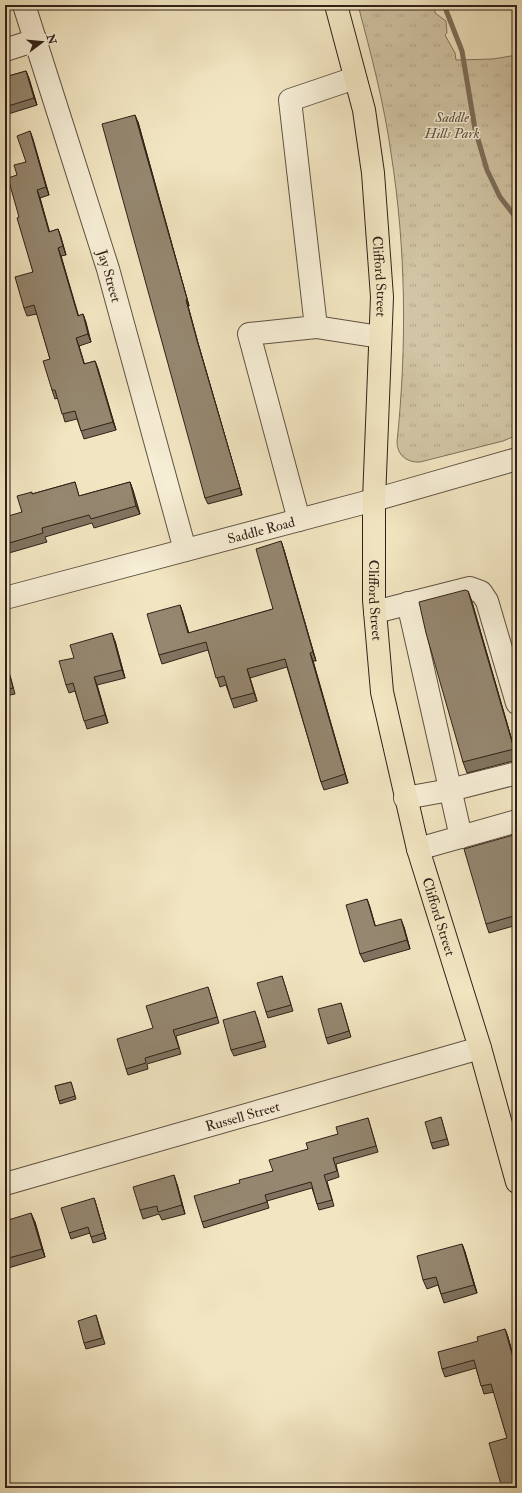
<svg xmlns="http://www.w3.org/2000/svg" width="522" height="1493" font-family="'IM FELL Double Pica',serif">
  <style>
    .park { fill: url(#park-tufts); stroke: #80735e }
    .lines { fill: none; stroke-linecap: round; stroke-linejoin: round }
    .stream { stroke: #7d6f5b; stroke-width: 5 }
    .minor-casing { stroke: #605242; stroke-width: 24 }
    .major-casing { stroke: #302118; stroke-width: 24 }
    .minor { stroke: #f7efd7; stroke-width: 22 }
    .major { stroke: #f2e6c2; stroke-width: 22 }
    .wall { fill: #807460; stroke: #302118 }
    .shaded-wall { fill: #685e4e; stroke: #302118 }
    .building { fill: #958770; stroke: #302118 }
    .labels { text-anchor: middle; stroke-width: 3; stroke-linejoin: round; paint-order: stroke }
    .park-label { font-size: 14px; font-style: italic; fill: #605242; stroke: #f7efd7 }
    .street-label { font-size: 14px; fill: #302118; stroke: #f7efd7 }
  </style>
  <defs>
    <pattern id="park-tufts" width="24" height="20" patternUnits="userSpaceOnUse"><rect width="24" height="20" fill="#d1c5a5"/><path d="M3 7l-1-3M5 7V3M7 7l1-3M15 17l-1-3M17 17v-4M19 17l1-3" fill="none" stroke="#b4a98d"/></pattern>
  </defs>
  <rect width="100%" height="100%" fill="#f2e6c2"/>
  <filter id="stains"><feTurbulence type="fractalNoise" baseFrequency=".005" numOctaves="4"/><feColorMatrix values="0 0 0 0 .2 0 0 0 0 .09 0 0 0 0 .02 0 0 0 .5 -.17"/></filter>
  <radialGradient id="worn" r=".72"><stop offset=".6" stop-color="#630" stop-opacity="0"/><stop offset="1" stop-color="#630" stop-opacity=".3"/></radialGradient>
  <!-- park -->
  <path class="park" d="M358,5h77v8l11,8 1,12 -2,2 10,18 1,7 37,-1 24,-4v386l-2,-5 -12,5 -83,21c-13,1 -23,-7 -23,-20 10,-96 9,-194 -6,-289 -7,-50 -20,-99 -33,-148z"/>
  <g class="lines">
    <!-- stream -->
    <polyline class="stream" points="444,5 462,51 475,129 487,170 500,197 517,219"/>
    <!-- minor casing -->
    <g class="minor-casing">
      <g id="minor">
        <path id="s1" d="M24,5l84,264 77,281"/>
        <polyline points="5,50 36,40"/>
        <polyline points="316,327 380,337"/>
        <polyline points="299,520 249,334 316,327 290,100 355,78"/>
        <path id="s2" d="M5,598l369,-98 143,-41"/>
        <polyline points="408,603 461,837"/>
        <polyline points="375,612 470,588 481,592 487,601 517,703"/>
        <polyline points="405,798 450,790 517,773"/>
        <polyline points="418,849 517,821"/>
        <path id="s3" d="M5,1184l475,-136"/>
      </g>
    </g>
    <!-- major casing -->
    <g class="major-casing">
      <g id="major">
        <path id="s4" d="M336,5l28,105 9,63 9,124 -8,203v100l8,92 36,157 62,199 37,134"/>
      </g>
    </g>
    <!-- minor -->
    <use href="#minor" class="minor"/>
    <!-- major -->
    <use href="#major" class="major"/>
  </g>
  <!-- wall -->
  <g class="wall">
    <polygon points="26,71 37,105 5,115 5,77"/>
    <polygon points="138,122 189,306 188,306 198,343 242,495 208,504 205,498"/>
    <polygon points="30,131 49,195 40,198 49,232 58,229 66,255 61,256 78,316 83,314 91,342 79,346 84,364 95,361 98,369 116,430 84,439 77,419 65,422 58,398 55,399 52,390 50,359 37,314 27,316 24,308 33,272 19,217 17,175 26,162"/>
    <polygon points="75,482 79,496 130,482 140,514 94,528 92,523 45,537 47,542 9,553 5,541 32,494"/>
    <polygon points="281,541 284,550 316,661 313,661 348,783 324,790 321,782 287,667 250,678 257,701 234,708 226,685 220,687 208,650 162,664 159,655 180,605 189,633 273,609"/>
    <polygon points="468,591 472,602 517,758 517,760 467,773 463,762"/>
    <polygon points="115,641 125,678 97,685 108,723 87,729 75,691 69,693 66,685 74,658"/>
    <polygon points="5,670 10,675 15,694 5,696"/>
    <polygon points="517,834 517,925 489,933 486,924"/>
    <polygon points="367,899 375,926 404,927 410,949 364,962 360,954"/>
    <polygon points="282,976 293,1011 268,1018 266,1012"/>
    <polygon points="208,987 219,1023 176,1036 181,1054 147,1064 148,1069 128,1075 126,1069 153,1028"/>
    <polygon points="341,1003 351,1037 328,1044 326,1038"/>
    <polygon points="257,1017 266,1047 234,1056 231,1050"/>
    <polygon points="71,1082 76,1099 60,1104 55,1086"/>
    <polygon points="441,1117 449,1145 433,1149 431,1143"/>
    <polygon points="368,1118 378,1152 336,1164 339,1177 327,1181 334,1206 319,1210 312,1188 267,1201 269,1208 204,1228 202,1222 240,1183 273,1171 308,1149 338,1134"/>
    <polygon points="177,1184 185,1214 162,1220 159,1214 143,1219 140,1210"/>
    <polygon points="94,1198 106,1239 93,1243 90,1233 71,1239 69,1233"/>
    <polygon points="5,1221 35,1222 45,1257 5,1269"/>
    <polygon points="462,1244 465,1252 477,1293 444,1303 438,1285 427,1289 423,1280"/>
    <polygon points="96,1315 105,1344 86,1349 84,1343"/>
    <polygon points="505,1329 508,1337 517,1370 517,1488 507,1438 494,1392 484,1394 476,1368 445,1377 442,1369"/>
  </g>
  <!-- shaded-wall -->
  <g class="shaded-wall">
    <polygon points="26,71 29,78 37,105 34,98"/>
    <polygon points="135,115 138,122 189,306 187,299"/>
    <polygon points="30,131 33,139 49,195 46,187"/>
    <polygon points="37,190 40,198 52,240 49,232"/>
    <polygon points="58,229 61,237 66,255 63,246"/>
    <polygon points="58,248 61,256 81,324 78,316"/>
    <polygon points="186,300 188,306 198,343 242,495 196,337"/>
    <polygon points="83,314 86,322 91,342 88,334"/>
    <polygon points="76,338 79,346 87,372 84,364"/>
    <polygon points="95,361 98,369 116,430 113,422"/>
    <polygon points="130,482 133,490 140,514 136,506"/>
    <polygon points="281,541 284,550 316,661 313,652"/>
    <polygon points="468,591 472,602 517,758 514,749"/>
    <polygon points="180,605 183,613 191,642 188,633"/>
    <polygon points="112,633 115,641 125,678 122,670"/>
    <polygon points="310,653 313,661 348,783 345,774"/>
    <polygon points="247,669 250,678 257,701 254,693"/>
    <polygon points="94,677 97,685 108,723 105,715"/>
    <polygon points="367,899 370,907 378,935 375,926"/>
    <polygon points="401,919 404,927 410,949 407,940"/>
    <polygon points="174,1175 177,1184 185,1214 182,1205"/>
    <polygon points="94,1198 96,1204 106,1239 104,1233"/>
    <polygon points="31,1213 35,1222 45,1257 42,1249"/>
    <polygon points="462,1244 465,1252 477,1293 474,1285"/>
    <polygon points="505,1329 508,1337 517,1370 517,1372"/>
  </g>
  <!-- building -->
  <g class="building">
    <polygon points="26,71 34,98 5,107 5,77"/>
    <polygon points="135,115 187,299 186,300 196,337 240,488 205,498 102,124"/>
    <polygon points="30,131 46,187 37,190 49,232 58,229 63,246 58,248 78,316 83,314 88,334 76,338 84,364 95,361 113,422 81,431 75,411 62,414 55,390 52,390 43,361 50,359 34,305 24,308 15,277 33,272 17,218 19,217 8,178 17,175 14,165 26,162 17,136"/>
    <polygon points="75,482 79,496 130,482 136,506 91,519 89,515 42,528 43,533 6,544 5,541 5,517 22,512 17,496 32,492 32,494"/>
    <polygon points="281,541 313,652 310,653 345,774 321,782 285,659 247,669 254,693 231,699 224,676 216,678 206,642 159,655 147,614 180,605 188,633 273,609 256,549"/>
    <polygon points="465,590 468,591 514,749 463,762 426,633 419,602"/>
    <polygon points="112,633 122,670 94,677 105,715 84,721 73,683 66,685 59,661 74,658 70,645"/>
    <polygon points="8,669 13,688 5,690 5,670"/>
    <polygon points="517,834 517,915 486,924 464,849"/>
    <polygon points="367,899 375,926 401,919 407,940 360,954 346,905"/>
    <polygon points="282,976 291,1005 266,1012 257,983"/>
    <polygon points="208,987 217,1017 173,1030 179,1048 145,1058 146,1063 126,1069 117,1039 153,1028 146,1006"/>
    <polygon points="341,1003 349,1031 326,1038 318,1009"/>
    <polygon points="255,1011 264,1041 231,1050 223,1020"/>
    <polygon points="71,1082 75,1096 59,1101 55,1086"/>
    <polygon points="441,1117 447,1139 431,1143 425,1122"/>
    <polygon points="368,1118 376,1146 333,1158 337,1171 324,1175 332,1200 317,1204 311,1182 265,1195 267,1202 202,1222 194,1196 240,1183 239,1180 273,1171 269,1160 308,1149 306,1143 338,1134 336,1127"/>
    <polygon points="174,1175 182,1205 158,1212 157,1206 140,1210 133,1187"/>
    <polygon points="94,1198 104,1233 91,1237 88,1227 69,1233 61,1208"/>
    <polygon points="31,1213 42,1249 5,1259 5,1221"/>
    <polygon points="462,1244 474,1285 441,1294 436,1277 423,1280 417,1256"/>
    <polygon points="96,1315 102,1338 84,1343 78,1321"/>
    <polygon points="505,1329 517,1372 517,1377 515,1377 517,1382 517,1421 516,1421 517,1424 517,1488 502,1488 489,1443 507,1438 491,1384 481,1386 474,1360 442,1369 438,1352 478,1341 477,1337"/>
  </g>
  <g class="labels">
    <!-- park labels -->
    <g class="park-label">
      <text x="452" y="122">Saddle<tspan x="452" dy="16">Hills Park</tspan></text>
    </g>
    <!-- street labels -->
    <g class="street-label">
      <text dy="5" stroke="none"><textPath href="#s1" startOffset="284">Jay Street</textPath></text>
      <text dy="5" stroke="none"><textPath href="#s4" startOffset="276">Clifford Street</textPath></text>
      <text dy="5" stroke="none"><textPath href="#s2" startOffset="265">Saddle Road</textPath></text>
      <text dy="5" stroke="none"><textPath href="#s4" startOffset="600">Clifford Street</textPath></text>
      <text dy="5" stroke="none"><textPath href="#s4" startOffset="924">Clifford Street</textPath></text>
      <text dy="5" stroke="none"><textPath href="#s3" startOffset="247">Russell Street</textPath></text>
    </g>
  </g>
  <!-- margin -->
  <rect width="522" height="1493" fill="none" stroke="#f2e6c2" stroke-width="20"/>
  <rect x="6" y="6" width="510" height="1481" fill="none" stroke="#302118" stroke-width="2"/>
  <rect x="10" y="10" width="502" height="1473" fill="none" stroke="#302118"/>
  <!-- north arrow -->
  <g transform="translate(42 42) rotate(74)" stroke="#f7efd7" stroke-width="3" paint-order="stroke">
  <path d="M0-3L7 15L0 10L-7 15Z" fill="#302118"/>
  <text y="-6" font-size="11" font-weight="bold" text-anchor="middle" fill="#302118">N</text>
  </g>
  <rect width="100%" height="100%" filter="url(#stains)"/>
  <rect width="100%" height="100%" fill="url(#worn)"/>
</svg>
